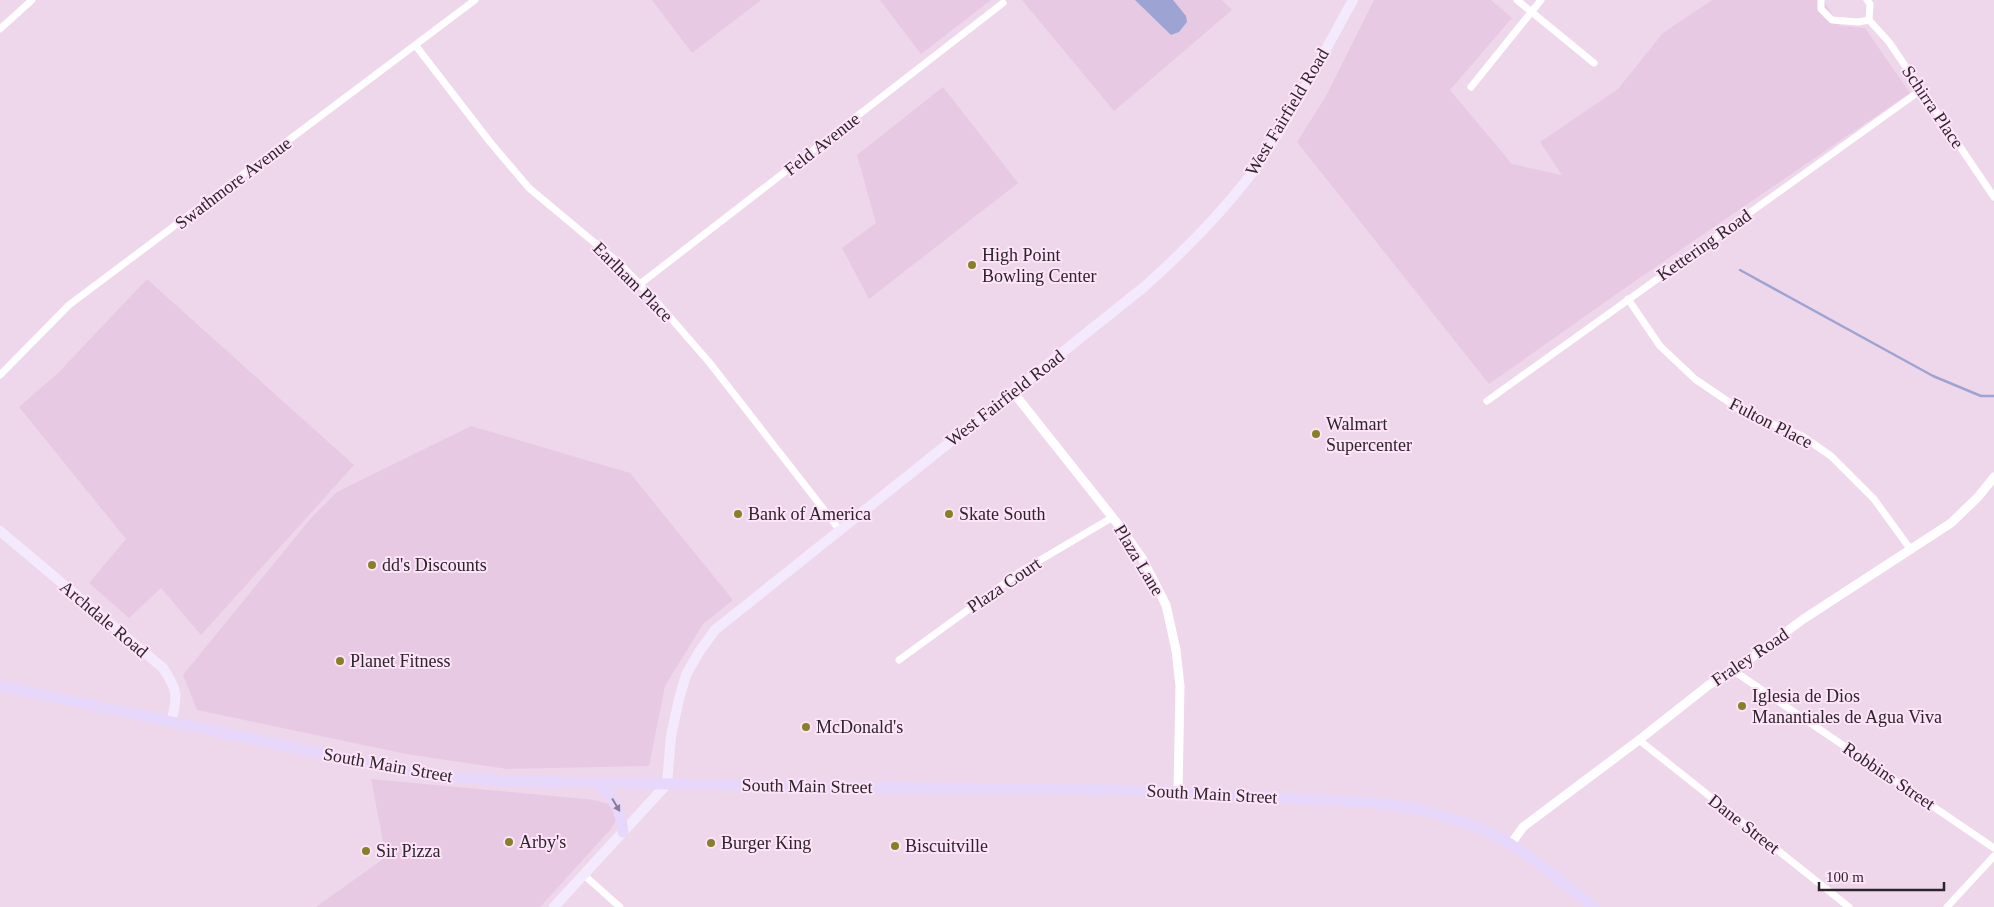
<svg xmlns="http://www.w3.org/2000/svg" width="1994" height="907" font-family="'Times New Roman',serif">
  <style>
    .built { fill: #e7c9e3 }
    .water { fill: #9da4d4 }
    .lines { fill: none; stroke-linecap: round; stroke-linejoin: round }
    .stream { stroke: #9da4d4; stroke-width: 2.5 }
    .minor { stroke: #fff; stroke-width: 7 }
    .tertiary { stroke: #fff; stroke-width: 9 }
    .secondary { stroke: #f3ebfd; stroke-width: 10 }
    .primary { stroke: #e7d7fb; stroke-width: 11 }
    .oneway { fill: #8a7e94 }
    .poi-dot { fill: #878027; stroke: #fde4f9; stroke-width: 2 }
    .labels { text-anchor: middle; stroke-width: 4; stroke-linejoin: round; paint-order: stroke }
    .street-label { font-size: 18px; fill: #2d242c; stroke: #fde4f9 }
    .poi-label { font-size: 18px; fill: #2d242c; stroke: #fde4f9; text-anchor: start }
  </style>
  <rect width="100%" height="100%" fill="#efd7eb"/>
  <!-- built -->
  <g class="built">
    <polygon points="652,0 761,0 692,53"/>
    <polygon points="880,0 991,0 921,54"/>
    <polygon points="1022,0 1222,0 1232,10 1114,111"/>
    <polygon points="1374,0 1491,0 1512,18 1450,90 1512,164 1562,175 1540,142 1618,89 1663,33 1712,0 1823,0 1840,26 1865,28 1910,93 1635,281 1489,384 1297,142 1326,96"/>
    <polygon points="943,87 1018,183 869,299 842,248 876,223 857,155"/>
    <polygon points="147,279 354,465 201,635 161,588 129,618 89,583 126,539 19,407 59,372"/>
    <polygon points="471,426 630,473 733,600 703,624 665,686 649,766 507,769 406,754 197,710 183,675 311,518 337,492"/>
    <polygon points="371,779 595,800 608,804 615,811 616,820 611,829 540,907 316,907 386,857"/>
  </g>
  <!-- water -->
  <polygon class="water" points="1135,0 1173,0 1186,16 1187,22 1179,32 1171,35"/>
  <g class="lines">
    <!-- stream -->
    <polyline class="stream" points="1740,270 1933,376 1981,396 1994,396"/>
    <!-- minor -->
    <g class="minor">
      <polyline points="1517,0 1594,63"/>
      <polyline points="1821,0 1821,9 1832,20 1858,22 1869,20 1870,4 1867,0"/>
      <polyline points="1869,20 1889,42 1994,197"/>
      <polyline points="0,29 32,0"/>
      <polyline points="416,46 490,142 529,188 620,264 655,300 709,362 839,529"/>
      <polyline points="1471,87 1541,0"/>
      <polyline points="640,284 1003,3"/>
      <polyline points="1628,299 1660,346 1695,379 1742,411 1802,436 1831,456 1874,499 1911,550"/>
      <polyline points="0,375 69,305 475,0"/>
      <polyline points="1487,401 1921,90"/>
      <polyline points="899,660 1020,572 1113,517"/>
      <polyline points="1734,671 1994,848"/>
      <polyline points="1639,740 1849,907"/>
      <polyline points="584,875 620,907"/>
      <polyline points="1947,907 1994,856"/>
    </g>
    <!-- tertiary -->
    <g class="tertiary">
      <polyline points="1013,392 1117,523 1142,558 1166,605 1176,650 1180,686 1178,792"/>
      <polyline points="1511,844 1523,827 1639,740 1710,684 1734,671 1802,620 1951,523 1978,497 1994,477"/>
    </g>
    <!-- secondary -->
    <g class="secondary">
      <path d="M0,531l163,137c15,22 15,29 8,54"/>
      <path d="M554,907l113,-123 4,-48 8,-37 7,-24 13,-23 16,-22 429,-343c37,-33 74,-70 105,-110 40,-55 71,-118 104,-177"/>
    </g>
    <!-- primary -->
    <g class="primary">
      <path d="M0,686l420,88 82,7 326,6 252,2 98,3 203,11c42,6 94,18 131,42 28,18 55,41 82,62"/>
      <path d="M598,782c17,20 22,24 25,50"/>
    </g>
  </g>
  <!-- one-way arrows -->
  <defs><path id="oneway-solid" d="M-6-.8H1V-3.2L6.5 0L1 3.2V.8H-6Z" transform="scale(1.25)"/></defs>
  <use class="oneway" href="#oneway-solid" transform="translate(616 805) rotate(59)"/>
  <!-- markers -->
  <g class="poi-dot">
    <circle cx="972" cy="265" r="5"/>
    <circle cx="1316" cy="434" r="5"/>
    <circle cx="738" cy="514" r="5"/>
    <circle cx="949" cy="514" r="5"/>
    <circle cx="372" cy="565" r="5"/>
    <circle cx="340" cy="661" r="5"/>
    <circle cx="1742" cy="706" r="5"/>
    <circle cx="806" cy="727" r="5"/>
    <circle cx="509" cy="842" r="5"/>
    <circle cx="711" cy="843" r="5"/>
    <circle cx="895" cy="846" r="5"/>
    <circle cx="366" cy="851" r="5"/>
  </g>
  <g class="labels">
    <!-- street labels -->
    <g class="street-label">
      <text transform="translate(1933 107) rotate(56)" y="6">Schirra Place</text>
      <text transform="translate(1287 112) rotate(-59)" y="6">West Fairfield Road</text>
      <text transform="translate(822 144) rotate(-38)" y="6">Feld Avenue</text>
      <text transform="translate(233 183) rotate(-37)" y="6">Swathmore Avenue</text>
      <text transform="translate(1704 245) rotate(-35)" y="6">Kettering Road</text>
      <text transform="translate(633 282) rotate(45)" y="6">Earlham Place</text>
      <text transform="translate(1005 398) rotate(-38)" y="6">West Fairfield Road</text>
      <text transform="translate(1771 423) rotate(27)" y="6">Fulton Place</text>
      <text transform="translate(1139 560) rotate(59)" y="6">Plaza Lane</text>
      <text transform="translate(1004 585) rotate(-34)" y="6">Plaza Court</text>
      <text transform="translate(104 619) rotate(40)" y="6">Archdale Road</text>
      <text transform="translate(1750 657) rotate(-34)" y="6">Fraley Road</text>
      <text transform="translate(388 765) rotate(10)" y="6">South Main Street</text>
      <text transform="translate(1889 776) rotate(34)" y="6">Robbins Street</text>
      <text transform="translate(807 786) rotate(1)" y="6">South Main Street</text>
      <text transform="translate(1212 794) rotate(3)" y="6">South Main Street</text>
      <text transform="translate(1744 824) rotate(38)" y="6">Dane Street</text>
    </g>
    <!-- poi labels -->
    <g class="poi-label">
      <text x="982" y="261">High Point<tspan x="982" dy="21">Bowling Center</tspan></text>
      <text x="1326" y="430">Walmart<tspan x="1326" dy="21">Supercenter</tspan></text>
      <text x="748" y="520">Bank of America</text>
      <text x="959" y="520">Skate South</text>
      <text x="382" y="571">dd's Discounts</text>
      <text x="350" y="667">Planet Fitness</text>
      <text x="1752" y="702">Iglesia de Dios<tspan x="1752" dy="21">Manantiales de Agua Viva</tspan></text>
      <text x="816" y="733">McDonald's</text>
      <text x="519" y="848">Arby's</text>
      <text x="721" y="849">Burger King</text>
      <text x="905" y="852">Biscuitville</text>
      <text x="376" y="857">Sir Pizza</text>
    </g>
  </g>
  <!-- scale -->
  <path d="M1819 882v8h125v-8" fill="none" stroke="#2d242c" stroke-width="2.5"/>
  <text x="1826" y="882" font-size="15" fill="#2d242c" stroke="#fde4f9" stroke-width="4" paint-order="stroke">100 m</text>
</svg>
